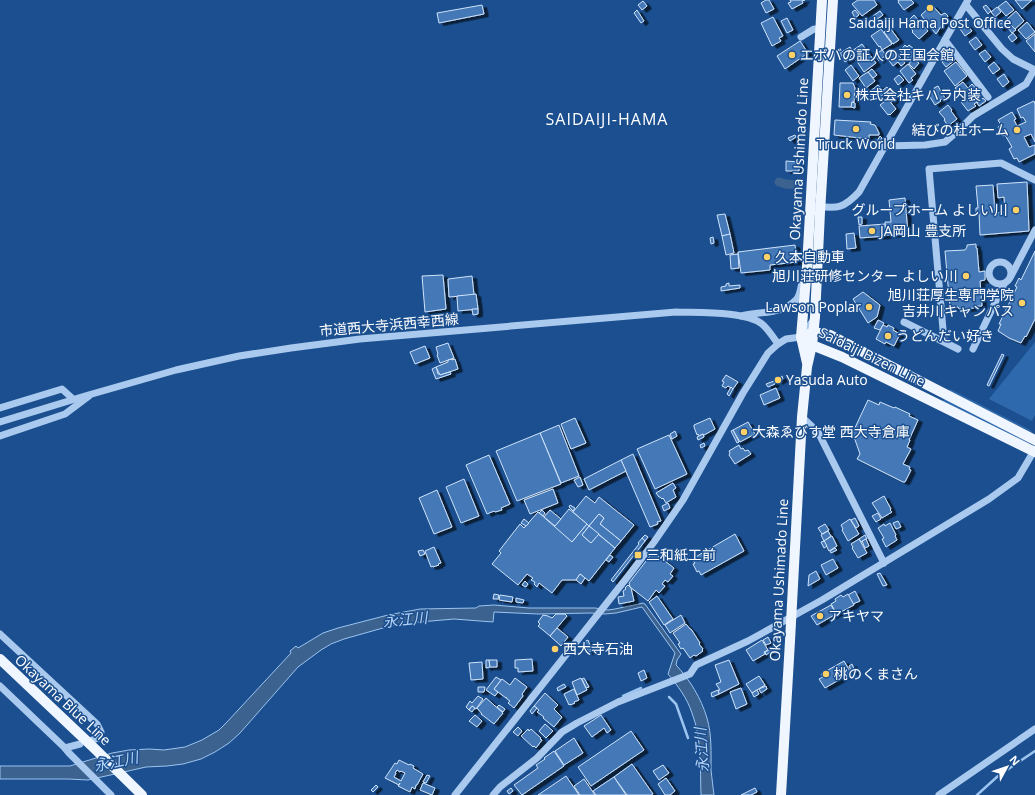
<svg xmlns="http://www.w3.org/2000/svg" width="1035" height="795" font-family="'Open Sans','Noto Sans JP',sans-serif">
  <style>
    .green { fill: #2e69ad }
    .water { fill: #3c6290; stroke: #9cc4f0 }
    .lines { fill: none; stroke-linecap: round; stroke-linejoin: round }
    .stream { stroke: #9cc4f0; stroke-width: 2.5 }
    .canal { stroke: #3c6290; stroke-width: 9 }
    .building { fill: #4478b7; stroke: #cfe3fa; fill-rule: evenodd; filter: url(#shadow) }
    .minor { stroke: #a9c9ee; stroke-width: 7 }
    .major { stroke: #f0f6ff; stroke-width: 10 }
    .poi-dot { fill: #ffd166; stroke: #1b4f8f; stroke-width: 1.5 }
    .labels { text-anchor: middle; stroke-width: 3; stroke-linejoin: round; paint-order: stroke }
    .poi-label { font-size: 14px; fill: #fff; stroke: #1b4f8f; text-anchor: start }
    .street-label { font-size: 14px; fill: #fff; stroke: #1b4f8f }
    .water-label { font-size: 15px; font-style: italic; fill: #b5d3f5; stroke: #1b4f8f }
    .quarter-label { font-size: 16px; letter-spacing: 1px; fill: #fff; stroke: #1b4f8f }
  </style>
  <defs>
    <filter id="shadow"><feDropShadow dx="4.5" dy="2.5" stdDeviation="0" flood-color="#0009"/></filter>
  </defs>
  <rect width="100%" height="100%" fill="#1b4f8f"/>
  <!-- green -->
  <g class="green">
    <polygon points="1035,342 1035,415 1032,421 989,399"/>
    <polygon points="950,389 1032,431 1031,432 949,391"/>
    <polygon points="945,399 1029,441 1030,444 1027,444 942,401"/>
  </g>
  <!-- water -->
  <path class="water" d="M643,603l2,1 36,50 -4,6 -1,5c14,15 25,33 31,53 5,17 4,35 4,52 1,9 2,17 3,25h-13c-1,-27 1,-56 -9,-82 -5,-15 -14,-27 -24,-39l7,-21 -33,-46 -26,6 -11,1 -14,-1 -53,1 -44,-2 -1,10 -39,-3 -34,3 -30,4 -46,13 -13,5 -10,6 -23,17 -58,66 -11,10 -14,9 -14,7 -18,5 -16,2 -21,1 -58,13 -20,-1h-68v-13h70l42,-13 17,-3 20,-1 15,1 21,-3 17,-7 17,-10 8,-8 64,-69 -1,-2 6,-5 2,2 25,-15 15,-5 50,-13 32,-6 56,-1 3,-2 15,-1 35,3h66l13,2 7,-1z"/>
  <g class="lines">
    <!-- stream -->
    <g class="stream">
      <polyline points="623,696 641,688"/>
      <polyline points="669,697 676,704 688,738"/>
      <polyline points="977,795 998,776 1035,751"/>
    </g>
    <!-- canal -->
    <polyline class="canal" points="779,182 786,184 799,185"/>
  </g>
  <!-- building -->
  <g class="building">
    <polygon points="766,0 769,0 774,9 766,13 761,3"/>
    <polygon points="790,0 805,0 802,1 803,3 792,9 788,3 791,2"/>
    <polygon points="858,0 874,0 877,5 862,16 852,4"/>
    <polygon points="898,0 911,0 914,3 904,10 898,2 899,2"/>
    <polygon points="1015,0 1032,0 1022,9"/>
    <polygon points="643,1 647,6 642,10 638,5"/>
    <polygon points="1006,1 1014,10 1006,16 998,7"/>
    <polygon points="482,5 484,14 439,23 437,13"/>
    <polygon points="932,5 941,15 945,13 948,16 936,34 921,15"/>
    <polygon points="986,5 991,11 988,14 983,7"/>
    <polygon points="997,7 1001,12 995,17 991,12"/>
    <polygon points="637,10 644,21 641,23 634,13"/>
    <polygon points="855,10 859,15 855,18 852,12"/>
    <polygon points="880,11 883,15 876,20 873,16"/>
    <polygon points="1016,11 1024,21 1015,29 1006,20"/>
    <polygon points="914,15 928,31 919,39 912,32 913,31 906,23"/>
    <polygon points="773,17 783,36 779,38 781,41 772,46 761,23"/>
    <polygon points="787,18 793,30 787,33 781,21"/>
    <polygon points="1003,22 1005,25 1000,29 997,26"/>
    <polygon points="1027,22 1035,32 1026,39 1018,30"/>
    <polygon points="966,24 972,31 965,36 960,29"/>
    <polygon points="1011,25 1016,30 1012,33 1008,28"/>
    <polygon points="890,28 899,40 893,44 884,32"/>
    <polygon points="881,29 892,44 882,50 880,46 879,47 871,36"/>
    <polygon points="1013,33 1017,38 1012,42 1008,37"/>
    <polygon points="1035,34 1035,52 1026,41"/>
    <polygon points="976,37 982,45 975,50 969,42"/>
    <polygon points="800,41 808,53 785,69 777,56"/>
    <polygon points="862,44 876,63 864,72 856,60 858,59 852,51"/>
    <polygon points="905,45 907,47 909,45 920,54 916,58 914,57 911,60 900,51"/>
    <polygon points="850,47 854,54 844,60 840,53"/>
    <polygon points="882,50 886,55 879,61 875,55"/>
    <polygon points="985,50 991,57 985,62 979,54"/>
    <polygon points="895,51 905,63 901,66 898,62 893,66 887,58"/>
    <polygon points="951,55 955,60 946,67 942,62"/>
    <polygon points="850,56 851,58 845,62 844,60"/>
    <polygon points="913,58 919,63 914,69 909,64"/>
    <polygon points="956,62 967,76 955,86 944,71"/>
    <polygon points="994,62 1000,69 993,74 988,67"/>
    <polygon points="908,64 916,74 911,78 913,80 909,83 900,71"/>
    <polygon points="851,65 859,76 853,81 845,70"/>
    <polygon points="872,69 877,75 873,78 868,72"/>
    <polygon points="868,72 875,81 866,88 859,78 863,75"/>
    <polygon points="1004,74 1009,82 1003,87 997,79"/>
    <polygon points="899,75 904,80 898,85 894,79"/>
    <polygon points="963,82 971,92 963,98 955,88"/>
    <polygon points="840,83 853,83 855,88 854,102 852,102 851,107 839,107"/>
    <polygon points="972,84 977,90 972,93 968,88"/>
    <polygon points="878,85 885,93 876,100 873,96 871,97 868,93"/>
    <polygon points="938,86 945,98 940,100 941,101 935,105 928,94 935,90 934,88"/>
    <polygon points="887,87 891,92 887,96 883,90"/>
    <polygon points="892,93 896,98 892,102 887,96"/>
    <polygon points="972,94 977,102 974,104 976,106 968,111 961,102"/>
    <polygon points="983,98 986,101 979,106 977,103"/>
    <polygon points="888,99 896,109 890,115 889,114 888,115 880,105"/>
    <polygon points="1034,101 1035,104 1035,142 1031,134 1024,137 1029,147 1035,145 1035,154 1019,162 1017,158 1014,159 1009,149 1012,147 1005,135 1003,136 998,127 1001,125 998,120 1012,112 1016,119 1014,120 1017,126 1026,122 1023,117 1021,118 1017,109"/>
    <polygon points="852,102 855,103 855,108 851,107"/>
    <polygon points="948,105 952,110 951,111 957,119 948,126 944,120 945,119 939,112"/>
    <polygon points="835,120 871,122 870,124 875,125 879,133 879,135 869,135 869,139 834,135"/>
    <polygon points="795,135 796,137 790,141 788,138"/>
    <polygon points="880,136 882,138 878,144 876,143"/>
    <polygon points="786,161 799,162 799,171 786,171"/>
    <polygon points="1027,182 1029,231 980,235 979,213 976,213 976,208 978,208 976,186 993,185 995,213 1005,212 1004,197 998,198 997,184"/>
    <polygon points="905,198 908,234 886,235 885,222 891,222 889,200"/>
    <polygon points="725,214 730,234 722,236 717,215"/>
    <polygon points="858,217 862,217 862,224 859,225"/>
    <polygon points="885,224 886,236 860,238 859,226"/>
    <polygon points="854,233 856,248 847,249 846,234"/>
    <polygon points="730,234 734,253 726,255 722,236"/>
    <polygon points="713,237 714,243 711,244 710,238"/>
    <polygon points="976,244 976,248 977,248 979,272 985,271 985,280 980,281 982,306 974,306 974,308 966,309 959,309 958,307 950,308 945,251 965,250 967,247 967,245"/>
    <polygon points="795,245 797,262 770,265 770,270 741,273 738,252"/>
    <polygon points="1035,251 1035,319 1026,337 1025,336 1021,343 1009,338 998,331 1001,324 999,324 1017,287 1015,286 1019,278 1021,280"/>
    <polygon points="738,254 739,268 731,269 730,255"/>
    <polygon points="443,275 446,309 425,312 422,276"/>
    <polygon points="472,276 474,295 449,297 448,279"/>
    <polygon points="729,283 729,286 740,285 740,288 721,291 721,287 726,286 726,284"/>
    <polygon points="863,292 880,305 877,317 868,323 853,299"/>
    <polygon points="476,294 478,309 458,311 457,296"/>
    <polygon points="472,309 478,309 478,314 473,315"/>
    <polygon points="878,320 884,323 880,330 874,328"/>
    <polygon points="883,325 887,327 888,325 894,328 893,330 900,334 894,346 886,342 885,344 876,339"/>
    <polygon points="448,343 454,358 440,363 437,355 438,354 436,347"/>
    <polygon points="425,346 430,358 415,364 410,352"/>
    <polygon points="1002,354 1004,355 989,386 987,385"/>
    <polygon points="452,359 452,360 455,359 458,369 440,375 436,367 448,362 448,360"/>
    <polygon points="436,367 438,374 440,374 440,375 450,372 451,374 436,379 432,369"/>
    <polygon points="726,375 738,382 733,389 728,386 726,388 722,386 724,382 722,381"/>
    <polygon points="782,376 783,379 778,382 777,379"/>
    <polygon points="774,381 775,384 768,387 766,384"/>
    <polygon points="731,387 733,389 729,396 727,394"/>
    <polygon points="776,388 780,398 764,405 760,395"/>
    <polygon points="868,400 879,405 880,402 894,408 895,407 910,414 909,416 918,420 909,440 910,440 907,447 911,449 903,464 910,467 909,469 911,470 905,482 903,482 857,459 860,454 853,434 852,434"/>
    <polygon points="575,418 586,443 571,449 561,424"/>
    <polygon points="710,418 715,429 704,435 703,434 699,436 698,434 697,435 694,427 694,425"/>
    <polygon points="748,422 755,434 740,442 733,430"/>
    <polygon points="559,425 579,476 561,483 540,433"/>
    <polygon points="733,430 739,442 737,443 731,431"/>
    <polygon points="675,431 677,436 672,439 670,434"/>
    <polygon points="540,433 561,484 517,501 496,451"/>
    <polygon points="703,434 704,437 698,440 697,437"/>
    <polygon points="669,435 687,474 655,489 637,449"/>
    <polygon points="704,443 705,446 701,448 700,445"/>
    <polygon points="739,445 741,449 743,448 745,451 748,450 751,454 735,464 729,455 730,453 729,451"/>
    <polygon points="633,454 661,521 657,522 658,524 650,527 621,460"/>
    <polygon points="489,455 510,504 501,508 502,510 495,512 494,511 487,514 466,465"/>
    <polygon points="621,460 626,471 589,490 584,479"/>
    <polygon points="580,477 583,485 578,487 574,480"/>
    <polygon points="464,479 479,516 461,523 446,487"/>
    <polygon points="673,483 676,488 673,490 676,497 666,503 663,498 662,499 660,497 659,497 656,493"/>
    <polygon points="553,489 558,503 530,514 524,500"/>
    <polygon points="437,490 452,527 434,534 419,498"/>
    <polygon points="586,496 595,503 599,497 634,525 621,541 600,524 604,518 599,514 589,526 573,512"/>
    <polygon points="884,496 891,509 890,510 892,512 882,518 872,503"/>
    <polygon points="668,503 670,508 664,511 662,506"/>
    <polygon points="570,505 575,508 573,511 569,507"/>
    <polygon points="569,509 587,524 572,542 554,527"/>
    <polygon points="542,510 545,513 543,516 539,513"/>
    <polygon points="550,510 561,519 555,526 544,517"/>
    <polygon points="538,512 572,542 587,524 589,526 582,535 591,543 598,534 615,548 589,581 580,574 576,580 562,580 552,593 539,583 537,587 534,584 535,582 531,580 533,578 527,574 518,585 492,564 501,553 499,551 520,524 524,528"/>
    <polygon points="878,513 881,519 876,522 872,516"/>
    <polygon points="599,514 604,518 600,524 621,541 615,548 589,526"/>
    <polygon points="855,518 859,526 856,528 851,520"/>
    <polygon points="524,519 529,523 526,526 521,523"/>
    <polygon points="850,519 859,534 848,541 842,530 843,529 841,525"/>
    <polygon points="898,521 901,527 896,529 893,523"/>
    <polygon points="890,523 896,535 895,536 897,540 886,547 882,539 884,538 878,528 884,524 885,526"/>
    <polygon points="825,524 829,530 822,534 818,528"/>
    <polygon points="589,526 599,534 591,543 582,535"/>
    <polygon points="828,531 831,536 824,541 821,535"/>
    <polygon points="735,534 744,551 701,575 699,571 697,572 693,564 695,563 692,559"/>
    <polygon points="645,535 648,537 645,541 642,538"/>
    <polygon points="865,535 867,539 861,542 859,539"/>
    <polygon points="832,536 837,546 829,551 824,541"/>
    <polygon points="642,538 645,541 613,582 611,580 639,544 638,543"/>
    <polygon points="859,539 867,553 858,558 852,548 853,547 851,544"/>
    <polygon points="866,539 869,546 865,548 862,541"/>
    <polygon points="824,541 827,546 824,548 821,542"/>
    <polygon points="434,547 441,563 438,564 439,565 433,567 433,566 431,567 425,551"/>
    <polygon points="835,548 837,550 831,553 830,551"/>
    <polygon points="423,550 425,554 420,556 418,551"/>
    <polygon points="653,552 674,568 670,574 673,576 668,582 665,580 662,584 665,586 659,593 656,590 648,601 630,587 629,583"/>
    <polygon points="610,555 613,557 609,562 606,560"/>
    <polygon points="833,559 838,568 826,575 821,565"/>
    <polygon points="816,571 820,579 808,586 809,575"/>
    <polygon points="880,573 887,585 883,586 877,574"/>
    <polygon points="580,574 585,578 581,584 576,580"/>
    <polygon points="525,581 528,584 526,587 522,585"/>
    <polygon points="628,585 631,588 634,601 619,604 618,597 624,596 623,591 626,589 625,588"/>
    <polygon points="855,591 860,601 853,604 848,595"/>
    <polygon points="494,594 499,595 498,599 493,599"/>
    <polygon points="848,594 854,605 837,614 831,604 836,601 835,599 841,595 843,597"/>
    <polygon points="500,595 513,597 512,602 499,600"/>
    <polygon points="657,596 673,619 664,625 649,602"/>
    <polygon points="516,598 524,600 523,603 516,602"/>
    <polygon points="831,605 836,614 817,625 811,616"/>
    <polygon points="556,614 565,614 567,616 550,636 538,626 540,624 538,622 543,615 548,616 552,618"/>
    <polygon points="681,615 685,623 670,633 665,625"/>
    <polygon points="686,624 690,629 691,629 700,643 699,644 703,649 702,650 703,651 696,656 694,655 690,658 683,648 681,649 678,644 680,643 673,633"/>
    <polygon points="557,628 568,637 561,646 550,636"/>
    <polygon points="768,637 771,643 766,645 763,640"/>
    <polygon points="588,640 590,645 585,646 584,642"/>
    <polygon points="762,640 768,650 764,652 765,654 753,661 746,650"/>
    <polygon points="590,646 591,651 588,652 587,648"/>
    <polygon points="771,649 772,651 766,655 765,652"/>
    <polygon points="532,659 533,671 518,672 518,668 515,668 515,660"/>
    <polygon points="486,660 489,660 490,667 486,668"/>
    <polygon points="489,660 497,660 497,667 490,667"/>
    <polygon points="729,660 739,684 719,694 718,690 720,690 716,684 721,682 715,665"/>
    <polygon points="844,661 851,673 825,688 819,679 823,677 821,674"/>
    <polygon points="482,662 483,679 471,680 469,663"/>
    <polygon points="852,664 855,671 852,672 849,666"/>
    <polygon points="644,670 647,678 641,681 638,673"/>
    <polygon points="759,676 765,685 752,693 746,684"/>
    <polygon points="496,677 501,680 494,689 498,692 495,696 486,690"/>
    <polygon points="515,678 527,687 522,694 523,696 514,708 508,703 510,701 507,699 506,697 506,698 494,689 502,679 510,685"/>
    <polygon points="581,678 587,690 577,695 572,682"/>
    <polygon points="584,678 589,687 586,688 582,679"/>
    <polygon points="564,684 566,687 558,691 557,688"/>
    <polygon points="766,686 767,689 761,693 759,689"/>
    <polygon points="478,687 485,687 484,692 478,692"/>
    <polygon points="741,688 747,704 736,709 730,692"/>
    <polygon points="574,689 579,700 574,702 575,703 570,705 570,704 569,705 564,694"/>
    <polygon points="718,690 719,694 712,697 711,693"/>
    <polygon points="757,690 759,694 754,697 752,693"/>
    <polygon points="545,693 558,705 554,709 562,717 554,727 543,718 544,717 537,712 539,710 534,706"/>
    <polygon points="478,696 483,699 476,709 472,706 469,710 466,707 470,701 472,703"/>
    <polygon points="486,698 503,713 494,724 481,714 482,714 477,708"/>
    <polygon points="499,705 505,709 503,712 497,707"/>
    <polygon points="472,706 475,708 472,712 469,710"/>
    <polygon points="534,706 537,708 532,714 530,711"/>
    <polygon points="475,715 482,721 477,727 469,721"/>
    <polygon points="601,715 611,730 607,733 604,728 592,737 584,726"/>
    <polygon points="545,724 553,731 546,738 539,731"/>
    <polygon points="518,727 522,731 518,736 513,732"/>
    <polygon points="528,729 529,731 531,729 541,738 540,739 542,740 536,748 534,746 533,747 521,736"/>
    <polygon points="631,731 644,750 591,786 578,767"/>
    <polygon points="574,738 583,753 564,765 555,751"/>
    <polygon points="554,751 564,766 522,795 514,785 538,768 536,765 545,759 544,758"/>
    <path d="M399,760l10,5 1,-1 4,2 -1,2 10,6 -6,11h-1l-1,4 -3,-2 -2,5 -12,-6 2,-3 -1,2 -14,-7 10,-15 2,1zM397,770l3,2 1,-1 4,2 -4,8 -7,-4 2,-4h-1z"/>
    <polygon points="632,764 653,794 651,795 627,795 614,777"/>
    <polygon points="663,765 669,773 659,780 653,771"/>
    <polygon points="427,775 430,776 426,783 423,782"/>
    <polygon points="566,776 579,795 538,795"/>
    <polygon points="614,777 626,795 596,795 593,791"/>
    <polygon points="666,778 675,791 670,795 665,795 658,784"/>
    <polygon points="584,779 595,795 580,795 574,786"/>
    <polygon points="423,783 435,788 432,795 420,790"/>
    <polygon points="376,785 378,787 373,792 371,790"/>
    <polygon points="511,788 513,791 509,794 507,791"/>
    <polygon points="755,788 757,792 751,795 741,795"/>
  </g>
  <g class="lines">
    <!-- minor -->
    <g class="minor">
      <polyline points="966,5 1002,49 1013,59 1035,70"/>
      <polyline points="801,37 814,29 820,30"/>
      <polyline points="945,40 988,97"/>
      <polyline points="884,146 925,145 945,142 960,129 973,116 1026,84 1034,70"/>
      <path d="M816,206c22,3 28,2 43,-14l75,-133 34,-59"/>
      <circle cx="1000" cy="273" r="11"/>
      <polyline points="1011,276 1035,230"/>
      <path d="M741,316c18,-5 41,-1 55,-16 4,-4 5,-13 6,-18"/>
      <polyline points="904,322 958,349"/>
      <polyline points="944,341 929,169 1001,163 1035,180"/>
      <polyline points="973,349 1004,284"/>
      <polyline points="0,408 62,389 73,399"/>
      <polyline points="802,417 818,432 884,563"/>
      <path d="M0,422l85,-26 91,-26 63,-14 52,-8 69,-9 316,-27c22,1 69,-1 86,12 6,5 11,13 16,20"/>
      <polyline points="0,436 65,414 89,396"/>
      <polyline points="0,634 97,724 101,732 99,738 92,740"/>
      <polyline points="0,686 65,748 69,753 111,795"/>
      <polyline points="65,748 80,744"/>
      <polyline points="455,795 629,575 654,542 683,500 743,393 768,353 778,344 786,339 801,337 815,318"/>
      <polyline points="493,795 500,787 537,758 562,732 577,723 618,702 690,674 696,665 748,641 822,600 989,499 1018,478 1035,449"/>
      <polyline points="939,795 1035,729"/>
    </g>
    <!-- major -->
    <g class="major">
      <polyline points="809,334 814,332 830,335 1035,440"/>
      <polyline points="808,342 812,345 842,357 1035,452"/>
      <polyline points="807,363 801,337 807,267 822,0"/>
      <polyline points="0,659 93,747 142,795"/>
      <polyline points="781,795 790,641 802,417 807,367 812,345 815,317 820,212 833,0"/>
    </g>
  </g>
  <!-- markers -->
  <g class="poi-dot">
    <circle cx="930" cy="8" r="4"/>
    <circle cx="792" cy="55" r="4"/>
    <circle cx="847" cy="95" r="4"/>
    <circle cx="856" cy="129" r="4"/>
    <circle cx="1017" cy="130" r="4"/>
    <circle cx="1016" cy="210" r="4"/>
    <circle cx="872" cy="231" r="4"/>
    <circle cx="767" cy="257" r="4"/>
    <circle cx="966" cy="276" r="4"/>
    <circle cx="1022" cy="303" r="4"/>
    <circle cx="869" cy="307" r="4"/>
    <circle cx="888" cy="336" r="4"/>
    <circle cx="778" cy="380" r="4"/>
    <circle cx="744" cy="432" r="4"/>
    <rect x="634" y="551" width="8" height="8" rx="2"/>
    <circle cx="820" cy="616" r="4"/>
    <circle cx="555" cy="649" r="4"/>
    <circle cx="826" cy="674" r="4"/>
  </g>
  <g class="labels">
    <!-- poi labels -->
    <g class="poi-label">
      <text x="930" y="28" text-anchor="middle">Saidaiji Hama Post Office</text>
      <text x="800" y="60">エボバの証人の王国会館</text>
      <text x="855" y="100">株式会社キハラ内装</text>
      <text x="1009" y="135" text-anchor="end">結びの杜ホーム</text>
      <text x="856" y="149" text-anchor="middle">Truck World</text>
      <text x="1008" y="215" text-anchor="end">グループホーム よしい川</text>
      <text x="880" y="236">JA岡山 豊支所</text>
      <text x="775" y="262">久本自動車</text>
      <text x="958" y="281" text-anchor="end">旭川荘研修センター よしい川</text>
      <text x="1014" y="300" text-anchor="end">旭川荘厚生専門学院<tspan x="1014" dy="16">吉井川キャンパス</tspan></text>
      <text x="861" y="312" text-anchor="end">Lawson Poplar</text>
      <text x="896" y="341">うどんだい好き</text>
      <text x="786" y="385">Yasuda Auto</text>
      <text x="752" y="437">大森ゑびす堂 西大寺倉庫</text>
      <text x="646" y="560">三和紙工前</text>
      <text x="828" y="621">アキヤマ</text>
      <text x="563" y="654">西大寺石油</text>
      <text x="834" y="679">桃のくまさん</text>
    </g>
    <!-- street labels -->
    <g class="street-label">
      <text transform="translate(799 159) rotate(-87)" y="5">Okayama Ushimado Line</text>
      <text transform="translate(389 325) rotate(-5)" y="5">市道西大寺浜西幸西線</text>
      <text transform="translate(872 357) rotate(26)" y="5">Saidaiji Bizen Line</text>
      <text transform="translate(779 580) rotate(-87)" y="5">Okayama Ushimado Line</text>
      <text transform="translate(63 700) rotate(43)" y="5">Okayama Blue Line</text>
    </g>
    <!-- water labels -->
    <g class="water-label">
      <text transform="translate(405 620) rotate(-6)" y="5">永江川</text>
      <text transform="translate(702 750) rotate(-94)" y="5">永江川</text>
      <text transform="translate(116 762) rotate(-12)" y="5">永江川</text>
    </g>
    <!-- quarter labels -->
    <g class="quarter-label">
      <text x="607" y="125">SAIDAIJI-HAMA</text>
    </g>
  </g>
  <!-- north arrow -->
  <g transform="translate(1007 767) rotate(50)" stroke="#1b4f8f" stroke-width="3" paint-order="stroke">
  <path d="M0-3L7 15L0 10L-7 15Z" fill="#ffffff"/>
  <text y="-6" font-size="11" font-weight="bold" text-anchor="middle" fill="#ffffff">N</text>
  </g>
</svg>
